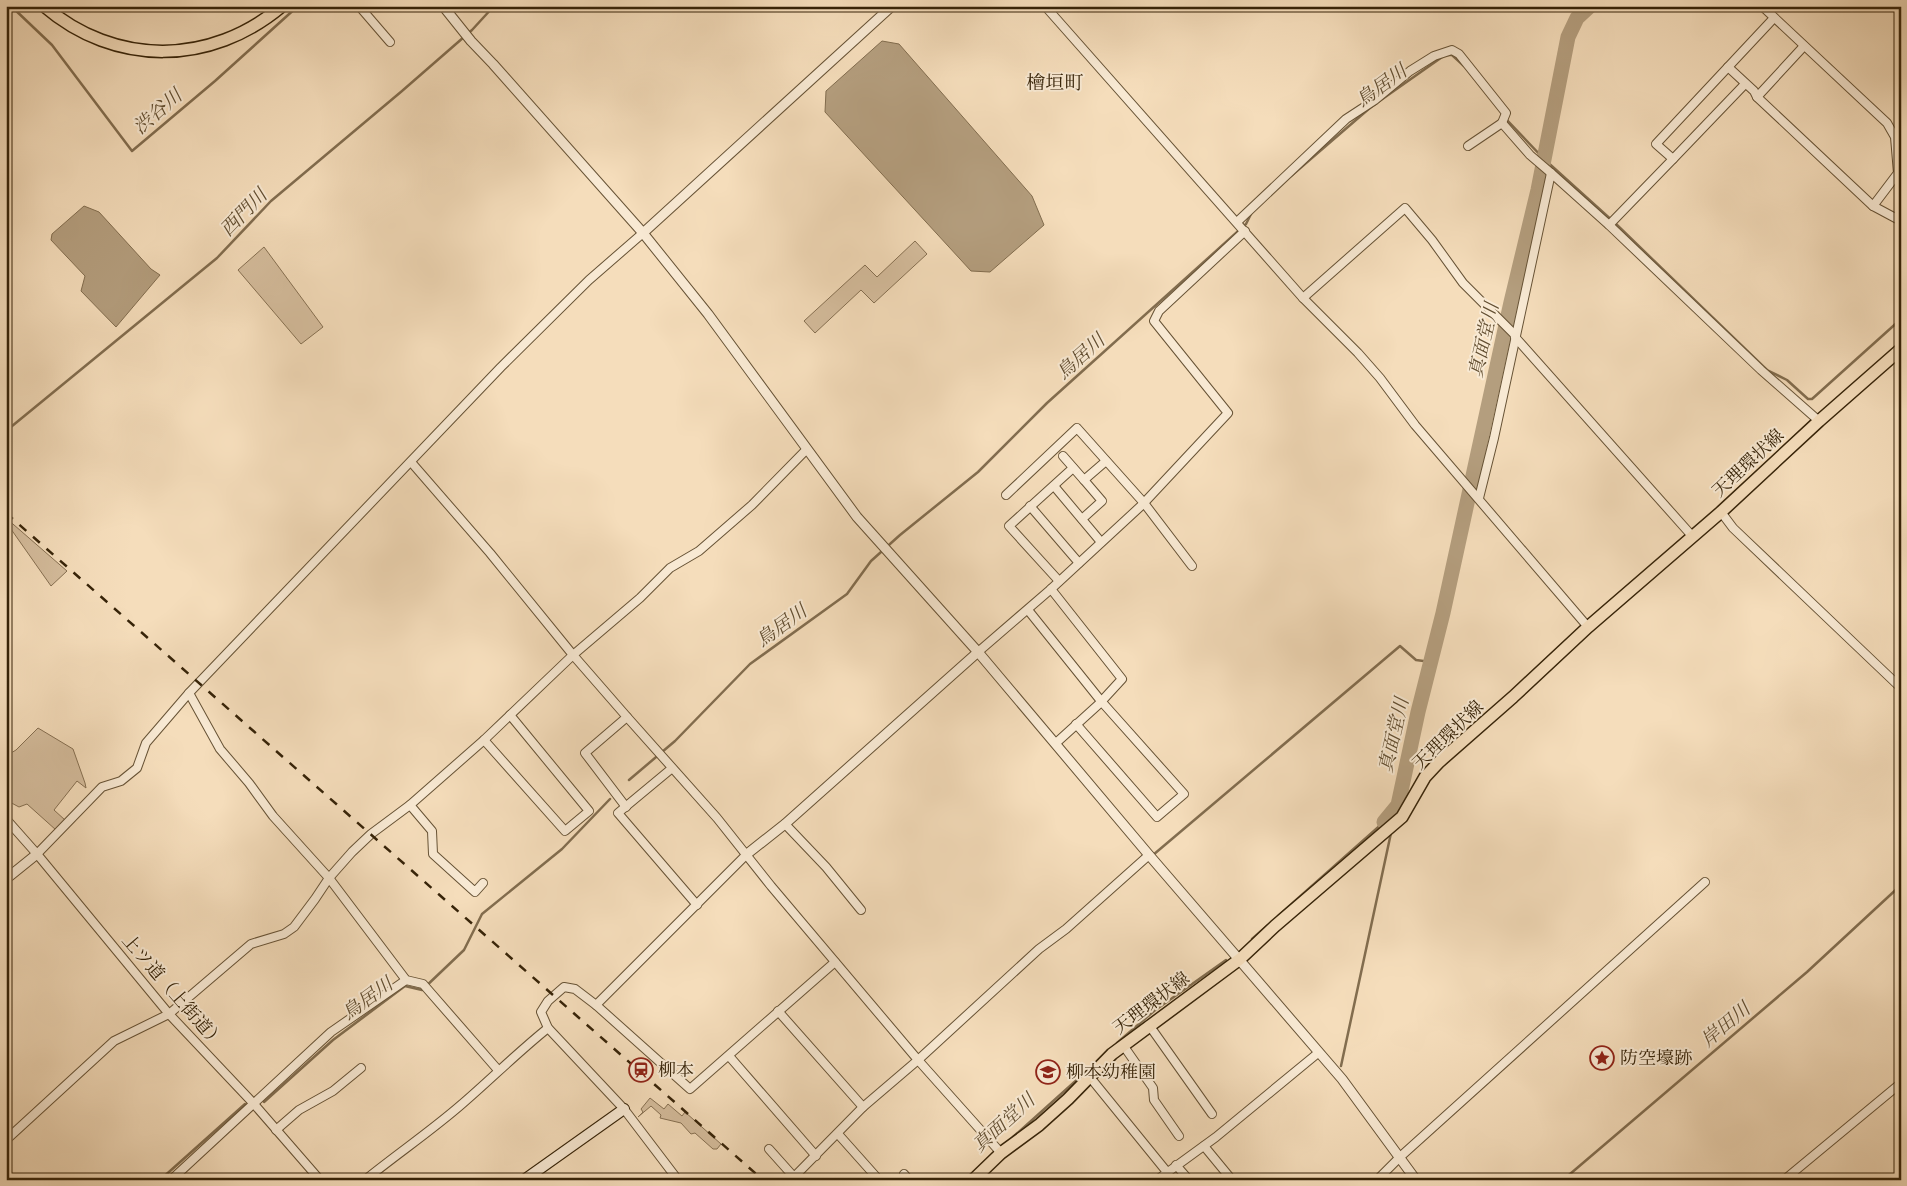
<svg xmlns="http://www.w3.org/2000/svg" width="1907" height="1186" font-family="'IM FELL Great Primer','Noto Serif JP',serif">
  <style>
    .green { fill: #d5bd9d; stroke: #867052 }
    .water { fill: #b49e7e; stroke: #826d4f }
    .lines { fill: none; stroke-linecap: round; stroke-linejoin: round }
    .stream { stroke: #826d4f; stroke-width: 2.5 }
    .river { stroke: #b49e7e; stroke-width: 15 }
    .minor-casing { stroke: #665235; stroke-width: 10 }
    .tertiary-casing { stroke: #665235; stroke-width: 11 }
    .secondary-casing { stroke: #362308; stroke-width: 12 }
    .primary-casing { stroke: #362308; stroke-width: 14 }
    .minor { stroke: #f8e9d3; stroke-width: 8 }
    .tertiary { stroke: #f8e9d3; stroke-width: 9 }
    .secondary { stroke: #f8e9d3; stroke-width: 10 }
    .primary { stroke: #f5ddbb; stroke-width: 11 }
    .rail { stroke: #362308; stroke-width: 2.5; stroke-dasharray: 9 9; stroke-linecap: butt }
    .labels { text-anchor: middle; stroke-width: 4; stroke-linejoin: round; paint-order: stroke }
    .street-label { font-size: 18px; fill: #362308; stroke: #f8e9d3 }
    .poi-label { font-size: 18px; fill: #362308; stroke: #f8e9d3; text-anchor: start }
    .neighbourhood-label { font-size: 19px; fill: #362308; stroke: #f8e9d3 }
    .water-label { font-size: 19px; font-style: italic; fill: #624e31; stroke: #f8e9d3 }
  </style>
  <rect width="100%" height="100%" fill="#f5ddbb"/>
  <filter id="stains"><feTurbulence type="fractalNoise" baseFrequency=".004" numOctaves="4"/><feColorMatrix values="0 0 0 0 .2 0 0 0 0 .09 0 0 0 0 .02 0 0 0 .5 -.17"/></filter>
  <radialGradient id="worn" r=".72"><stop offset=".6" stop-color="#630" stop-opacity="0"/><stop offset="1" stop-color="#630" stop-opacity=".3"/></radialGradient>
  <!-- green -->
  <g class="green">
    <polygon points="915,241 927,254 874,303 861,290 815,333 804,321 865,265 877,277"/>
    <polygon points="264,247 323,327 301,344 238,270"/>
    <polygon points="6,518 67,571 51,586 6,522"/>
    <polygon points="38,728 73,749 85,783 86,788 77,781 54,810 65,820 56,830 27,804 19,807 6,800 6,756 16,750"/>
    <polygon points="650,1098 664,1109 668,1104 682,1116 685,1112 721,1144 717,1149 713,1149 695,1133 691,1134 681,1123 660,1118 661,1115 651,1106 638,1117 643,1112 641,1109"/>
  </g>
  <!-- water -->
  <g class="water">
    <polygon points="882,41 899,44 1032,196 1044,225 990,272 971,271 825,112 826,91"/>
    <polygon points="84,206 99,212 151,269 160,275 116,327 81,291 85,276 51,240 52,234"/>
  </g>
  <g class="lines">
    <!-- stream -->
    <g class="stream">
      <polyline points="11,6 52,45 132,151 215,81 298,6"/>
      <polyline points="1506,119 1544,159 1616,224 1767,370 1787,380 1808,399 1812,399 1901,319"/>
      <polyline points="1291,176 1371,107 1445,55 1452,55 1464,66"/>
      <polyline points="6,431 217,258 271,201 402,91 472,30 494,6"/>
      <polyline points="629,780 675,741 750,664 847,594 871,561 900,535 978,472 1047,403 1246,224 1252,212"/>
      <polyline points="1153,855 1400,646 1416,660 1431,662"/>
      <polyline points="1278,916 1384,822"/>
      <polyline points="1252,939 1268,925"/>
      <polyline points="1117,1043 1154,1011 1226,960"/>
      <polyline points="1341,1066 1391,833"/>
      <polyline points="264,1102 333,1040 405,986 422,990 464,950 482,914 562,849 610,799"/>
      <polyline points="1013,1137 1100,1059"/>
      <polyline points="160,1180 245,1104"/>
      <polyline points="1563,1180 1807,972 1901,885"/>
    </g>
    <!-- river -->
    <polyline class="river" points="1384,822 1398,805 1418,712 1443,613 1511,302 1538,190 1568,37 1577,18 1590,6"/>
    <!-- minor casing -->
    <g class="minor-casing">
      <g id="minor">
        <polyline points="359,6 390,42"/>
        <polyline points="1045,6 1303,298 1358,353 1380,378 1415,425 1588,627"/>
        <polyline points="1762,6 1887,123 1895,137 1898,173 1873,206"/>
        <polyline points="1728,67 1754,91 1757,97 1873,206 1901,221"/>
        <polyline points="1757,97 1804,46"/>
        <polyline points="1468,146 1502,123 1530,155 1551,173"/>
        <polyline points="1673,159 1745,84"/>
        <polyline points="1237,222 1346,119 1375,100 1410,71 1434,56 1452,50 1459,54 1506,113 1502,123"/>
        <polyline points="1609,225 1673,159 1656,144 1773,19"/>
        <polyline points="1303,298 1405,208 1432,240 1463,283 1515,335"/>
        <polyline points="1515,337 1693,537"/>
        <polyline points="1063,456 1084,480 1106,461"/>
        <polyline points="411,462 490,553 573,655 627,717 717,818 771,886 918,1060 1001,1153"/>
        <polyline points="1054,486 1101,542"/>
        <polyline points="1006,495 1077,428 1144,503 1192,566"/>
        <polyline points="1479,498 1494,438 1551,173 1609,225 1761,370 1819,421"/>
        <polyline points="1030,506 1079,563"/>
        <polyline points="1721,512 1733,528 1901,688"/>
        <polyline points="1082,519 1102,501 1084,480"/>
        <polyline points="1059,581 1009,526 1073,468"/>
        <polyline points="1051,589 1122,679 1099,704 1056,743"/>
        <polyline points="1028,610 1101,701 1184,794 1157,817 1076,724"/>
        <polyline points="978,652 1051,589 1142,505 1228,413 1154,321 1159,311 1245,231"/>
        <polyline points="189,693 220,749 249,783 273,816 329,878 406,980 423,984 498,1070"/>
        <polyline points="484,740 565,831 589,811 510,715"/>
        <polyline points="671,769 618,813 697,905"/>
        <polyline points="410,805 432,831 433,854 475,892 483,883"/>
        <polyline points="626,807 585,753 627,717"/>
        <polyline points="6,819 37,854 169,1014 254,1104 320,1180"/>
        <polyline points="785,824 826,867 861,910"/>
        <polyline points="37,854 102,787 121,781 137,768 146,743 189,693 501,367 589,280 643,233"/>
        <polyline points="596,1005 690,1089 835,962"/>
        <polyline points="778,1011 863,1107"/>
        <polyline points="1149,1025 1212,1114"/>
        <polyline points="1123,1045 1153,1088 1154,1100 1179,1136"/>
        <polyline points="729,1056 816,1156"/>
        <polyline points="1089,1076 1167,1172"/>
        <polyline points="276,1130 299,1110 333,1091 361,1068"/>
        <polyline points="838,1134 879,1180"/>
        <polyline points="6,1140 114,1041 169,1014 251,944 284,934 294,927 315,899 329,878 352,852 371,834 410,805 484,740 573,655 640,598 670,568 699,551 752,505 807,449"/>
        <polyline points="1204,1146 1232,1180"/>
        <polyline points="769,1149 794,1177 863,1107 918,1060 1039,949 1066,929 1149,855"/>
        <polyline points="1176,1165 1189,1180"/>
        <polyline points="904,1174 909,1180"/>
        <polyline points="171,1180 331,1032 406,980"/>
        <path d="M365,1180c32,-26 66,-49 97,-76 29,-25 56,-52 86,-76"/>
        <polyline points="678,1180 624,1109 548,1028 541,1012 548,1001 564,987 575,989 596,1005 747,854"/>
        <polyline points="1157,1180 1216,1137 1318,1053"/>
        <polyline points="1377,1180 1400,1157 1705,882"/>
        <polyline points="1784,1180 1901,1083"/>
      </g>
    </g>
    <!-- tertiary casing -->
    <g class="tertiary-casing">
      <g id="tertiary">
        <polyline points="443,6 471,41 493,64 643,233 708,314 857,517 978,652 1149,855 1342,1079 1416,1180"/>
        <polyline points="643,233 892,6"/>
        <polyline points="747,854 785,824 978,652"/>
        <polyline points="6,879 37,854"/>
      </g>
    </g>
    <!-- secondary casing -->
    <g class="secondary-casing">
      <polyline id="secondary" points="524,1180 624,1109"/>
    </g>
    <!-- primary casing -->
    <g class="primary-casing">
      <g id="primary">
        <path d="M44,6c71,61 167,60 238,0"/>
        <polyline points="973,1180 1001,1153 1039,1125 1068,1099 1112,1054 1240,959 1275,926 1402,817 1425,777 1439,762 1513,697 1588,627 1721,512 1819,421 1901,349"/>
      </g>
    </g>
    <!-- minor -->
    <use href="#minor" class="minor"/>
    <!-- tertiary -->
    <use href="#tertiary" class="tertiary"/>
    <!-- secondary -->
    <use href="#secondary" class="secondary"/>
    <!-- primary -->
    <use href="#primary" class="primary"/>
    <!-- rail -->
    <polyline class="rail" points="6,513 763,1180"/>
  </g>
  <!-- icons -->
  <defs>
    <g id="sight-ring" transform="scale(1.25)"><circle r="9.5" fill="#f8e9d3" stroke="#8f2418" stroke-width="1.5"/><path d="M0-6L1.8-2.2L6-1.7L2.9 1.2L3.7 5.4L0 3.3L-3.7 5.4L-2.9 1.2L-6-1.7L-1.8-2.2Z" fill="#8f2418"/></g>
    <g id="station-ring" transform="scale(1.25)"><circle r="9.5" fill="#f8e9d3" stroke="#8f2418" stroke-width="1.5"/><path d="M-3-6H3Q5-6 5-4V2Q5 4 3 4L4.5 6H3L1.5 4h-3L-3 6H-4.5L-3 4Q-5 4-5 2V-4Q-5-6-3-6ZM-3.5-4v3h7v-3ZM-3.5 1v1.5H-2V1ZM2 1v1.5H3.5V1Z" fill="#8f2418"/></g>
    <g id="school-ring" transform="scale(1.25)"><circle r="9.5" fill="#f8e9d3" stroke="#8f2418" stroke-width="1.5"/><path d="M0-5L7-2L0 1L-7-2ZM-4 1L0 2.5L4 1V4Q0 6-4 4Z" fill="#8f2418"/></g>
  </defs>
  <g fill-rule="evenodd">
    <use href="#sight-ring" x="1602" y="1058"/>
    <use href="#station-ring" x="641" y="1070"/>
    <use href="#school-ring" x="1048" y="1072"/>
  </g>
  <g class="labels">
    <!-- street labels -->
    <g class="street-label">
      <text transform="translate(1748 463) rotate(-43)" y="6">天理環状線</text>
      <text transform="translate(1448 735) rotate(-44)" y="6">天理環状線</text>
      <text transform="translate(173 991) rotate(49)" y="6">上ツ道（上街道）</text>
      <text transform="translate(1151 1003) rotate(-37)" y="6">天理環状線</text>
    </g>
    <!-- poi labels -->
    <g class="poi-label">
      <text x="1620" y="1064">防空壕跡</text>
      <text x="658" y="1076">柳本</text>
      <text x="1066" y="1078">柳本幼稚園</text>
    </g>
    <!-- neighbourhood labels -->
    <g class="neighbourhood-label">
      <text x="1055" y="89">檜垣町</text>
    </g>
    <!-- water labels -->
    <g class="water-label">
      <text transform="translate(1381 85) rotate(-36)" y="7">鳥居川</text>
      <text transform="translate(157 111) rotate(-41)" y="7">渋谷川</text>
      <text transform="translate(243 212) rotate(-46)" y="7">西門川</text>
      <text transform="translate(1483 340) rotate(-77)" y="7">真面堂川</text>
      <text transform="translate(1080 356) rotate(-42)" y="7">鳥居川</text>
      <text transform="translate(781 625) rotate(-36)" y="7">鳥居川</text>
      <text transform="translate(1393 735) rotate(-77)" y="7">真面堂川</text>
      <text transform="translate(367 998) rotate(-36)" y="7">鳥居川</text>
      <text transform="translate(1725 1024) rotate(-40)" y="7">岸田川</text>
      <text transform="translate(1003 1122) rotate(-42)" y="7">真面堂川</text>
    </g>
  </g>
  <!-- margin -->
  <rect width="1907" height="1186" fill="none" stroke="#f5ddbb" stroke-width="25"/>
  <rect x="8" y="8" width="1892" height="1171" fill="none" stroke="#362308" stroke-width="2.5"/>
  <rect x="12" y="12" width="1882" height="1161" fill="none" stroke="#362308"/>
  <rect width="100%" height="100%" filter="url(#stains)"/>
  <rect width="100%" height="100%" fill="url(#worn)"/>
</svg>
